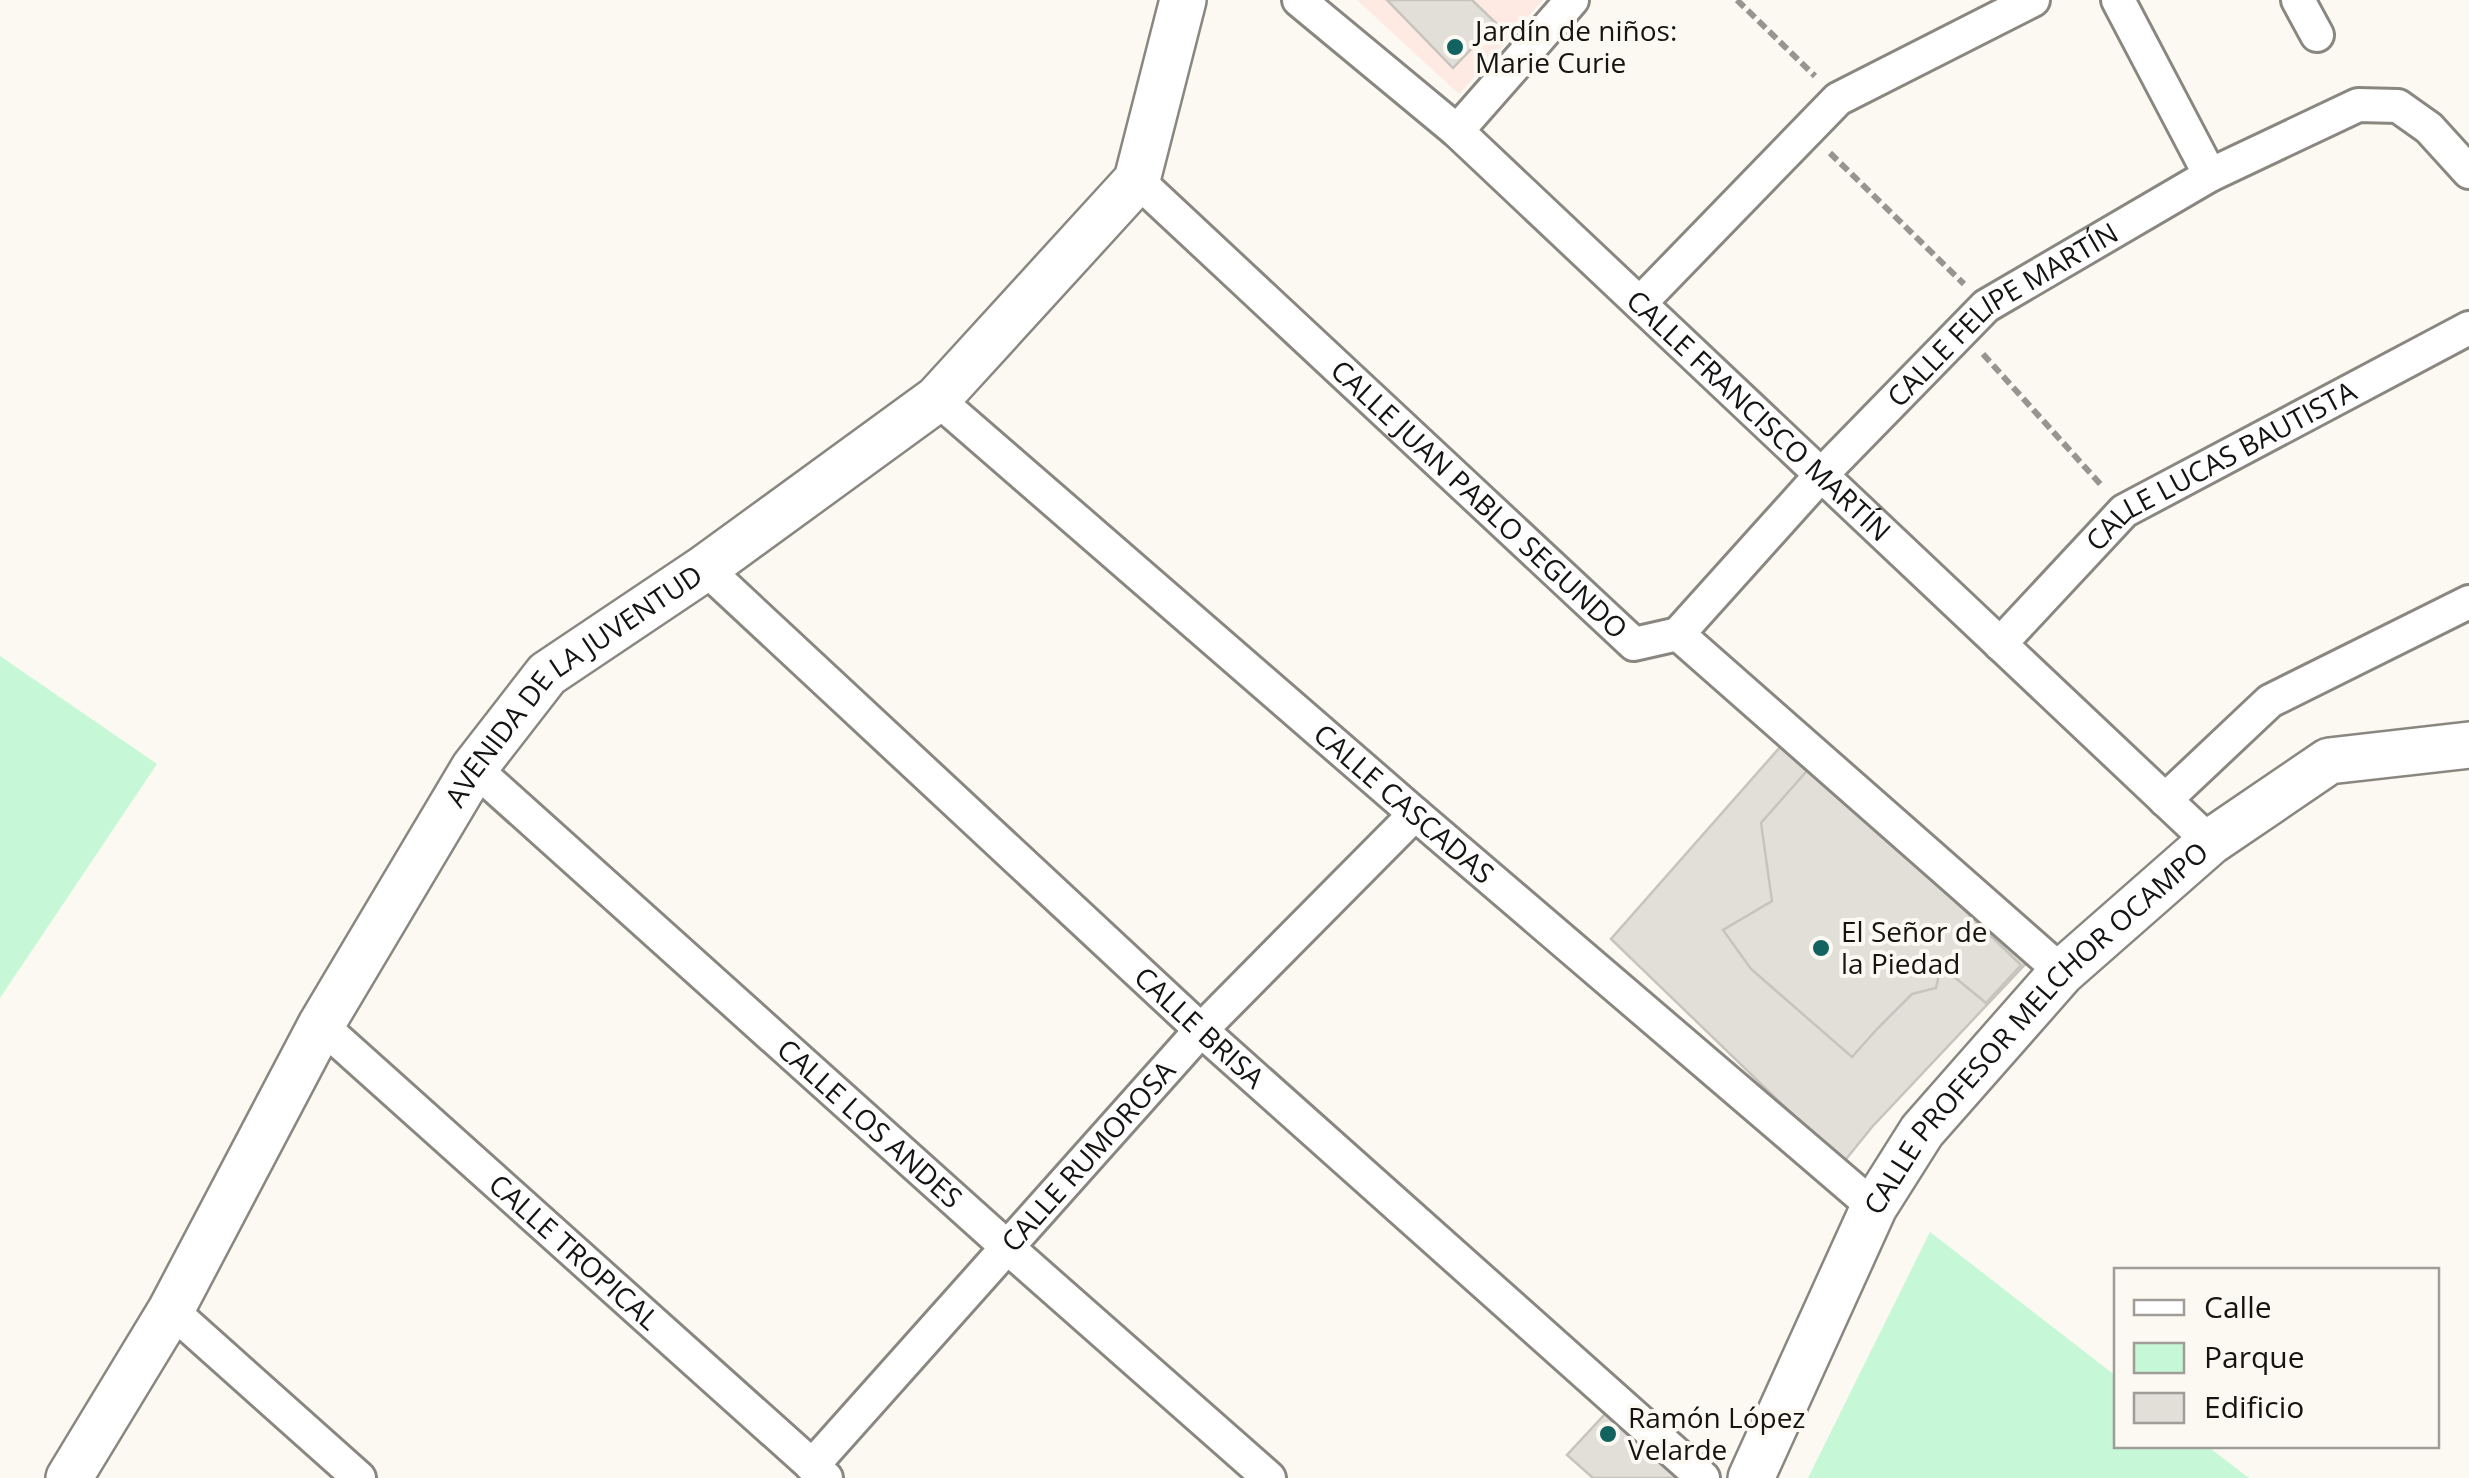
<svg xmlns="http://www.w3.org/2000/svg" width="2469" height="1478" font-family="'Open Sans',sans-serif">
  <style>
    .education { fill: #feeae3 }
    .green { fill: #c6f8d8 }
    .building { fill: #e1dfd8; stroke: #c6c4bd; stroke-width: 2.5 }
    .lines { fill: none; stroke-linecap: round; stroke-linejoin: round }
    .street-casing { stroke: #898780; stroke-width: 38 }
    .secondary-casing { stroke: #898780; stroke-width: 50 }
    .path { stroke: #96958f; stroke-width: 6; stroke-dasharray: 10 5; stroke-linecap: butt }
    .street { stroke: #fff; stroke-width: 32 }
    .secondary { stroke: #fff; stroke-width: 45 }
    .poi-dot { fill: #126260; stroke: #fbf9f1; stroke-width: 4 }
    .labels { text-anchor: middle; stroke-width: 8; stroke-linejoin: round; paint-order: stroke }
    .poi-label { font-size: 28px; fill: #151412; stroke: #fbf9f1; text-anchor: start }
    .street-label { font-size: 28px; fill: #151412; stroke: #fbf9f1 }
  </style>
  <rect width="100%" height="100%" fill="#fbf9f1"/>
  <!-- education -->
  <polygon class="education" points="1357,0 1543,0 1459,94"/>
  <!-- green -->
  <g class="green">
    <polygon points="0,656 157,764 0,998"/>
    <polygon points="1930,1232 2116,1376 2116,1446 2207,1446 2249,1478 1808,1478"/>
  </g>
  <!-- building -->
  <g class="building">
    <polygon points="1387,0 1472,0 1496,23 1453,68"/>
    <polygon points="1788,738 2031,958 1872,1127 1843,1163 1611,939"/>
    <polygon points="1813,764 2021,965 1986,1003 1941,966 1936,988 1912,994 1877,1029 1852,1057 1751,969 1723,930 1772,901 1761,823"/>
    <polygon points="1606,1413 1681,1478 1593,1478 1567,1455"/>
  </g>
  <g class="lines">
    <!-- street casing -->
    <g class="street-casing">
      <g id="street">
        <path id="s1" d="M1299,0l158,131 753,711"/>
        <polyline points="2118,0 2210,175"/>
        <polyline points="2298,0 2317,35"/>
        <polyline points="1457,131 1572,0"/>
        <path id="s2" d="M1137,180l497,464 44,-10 384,338"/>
        <polyline points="1640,303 1838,99 2033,0"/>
        <path id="s3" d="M937,399l478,415 459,393"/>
        <path id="s4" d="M705,568l496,462 502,448"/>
        <path id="s5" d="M1678,634l143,-159 165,-169 224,-131 148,-70 40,1 31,22 40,44"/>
        <path id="s6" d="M2000,644l124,-133 345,-183"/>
        <path id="s7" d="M474,768l533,479 262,231"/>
        <polyline points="2165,800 2270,701 2469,602"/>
        <path id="s8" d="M321,1025l505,453"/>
        <polyline points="171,1310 359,1478"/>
        <path id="s9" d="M812,1466l389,-436 214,-216"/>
      </g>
    </g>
    <!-- secondary casing -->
    <g class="secondary-casing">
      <g id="secondary">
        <path id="s10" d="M69,1478l102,-168 150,-285 153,-257 73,-94 158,-106 232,-169 200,-219 46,-180"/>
        <path id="s11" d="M1751,1478l123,-271 48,-76 140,-159 148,-130 119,-81 140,-16"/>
      </g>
    </g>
    <!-- path -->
    <g class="path">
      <polyline points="1737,0 1815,76"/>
      <polyline points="1830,153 1964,284"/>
      <polyline points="1983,354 2102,486"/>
    </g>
    <!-- street -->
    <use href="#street" class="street"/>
    <!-- secondary -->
    <use href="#secondary" class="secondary"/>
  </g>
  <!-- markers -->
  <g class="poi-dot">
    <circle cx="1455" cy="47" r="10"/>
    <circle cx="1821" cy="948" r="10"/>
    <circle cx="1608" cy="1434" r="10"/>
  </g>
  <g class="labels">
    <!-- poi labels -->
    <g class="poi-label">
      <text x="1475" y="41">Jardín de niños:<tspan x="1475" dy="32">Marie Curie</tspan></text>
      <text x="1841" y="942">El Señor de<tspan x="1841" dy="32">la Piedad</tspan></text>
      <text x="1628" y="1428">Ramón López<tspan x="1628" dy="32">Velarde</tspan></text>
    </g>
    <!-- street labels -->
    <g class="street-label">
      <text dy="10" stroke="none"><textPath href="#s5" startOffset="458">CALLE FELIPE MARTÍN</textPath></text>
      <text dy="10" stroke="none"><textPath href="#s1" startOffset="620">CALLE FRANCISCO MARTÍN</textPath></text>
      <text dy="10" stroke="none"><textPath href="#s6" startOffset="288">CALLE LUCAS BAUTISTA</textPath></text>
      <text dy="10" stroke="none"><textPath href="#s2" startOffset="468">CALLE JUAN PABLO SEGUNDO</textPath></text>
      <text dy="10" stroke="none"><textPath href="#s10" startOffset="948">AVENIDA DE LA JUVENTUD</textPath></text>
      <text dy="10" stroke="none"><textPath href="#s3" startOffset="618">CALLE CASCADAS</textPath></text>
      <text dy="10" stroke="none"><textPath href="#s4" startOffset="675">CALLE BRISA</textPath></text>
      <text dy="10" stroke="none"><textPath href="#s11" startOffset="540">CALLE PROFESOR MELCHOR OCAMPO</textPath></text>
      <text dy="10" stroke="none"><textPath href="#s7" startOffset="532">CALLE LOS ANDES</textPath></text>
      <text dy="10" stroke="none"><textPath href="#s9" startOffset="415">CALLE RUMOROSA</textPath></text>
      <text dy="10" stroke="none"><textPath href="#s8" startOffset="340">CALLE TROPICAL</textPath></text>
    </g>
  </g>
  <!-- legend -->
  <rect x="2114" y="1268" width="325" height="180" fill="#fbf9f1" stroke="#9f9d98" stroke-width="2.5"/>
  <rect x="2134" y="1300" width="50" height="15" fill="#ffffff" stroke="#9f9d98" stroke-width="2.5"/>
  <text x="2204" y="1318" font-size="30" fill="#151412">Calle</text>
  <rect x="2134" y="1343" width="50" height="30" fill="#c6f8d8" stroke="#9f9d98" stroke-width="2.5"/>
  <text x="2204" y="1368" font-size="30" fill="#151412">Parque</text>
  <rect x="2134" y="1393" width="50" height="30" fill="#e1dfd8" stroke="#9f9d98" stroke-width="2.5"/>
  <text x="2204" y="1418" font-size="30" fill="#151412">Edificio</text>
</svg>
